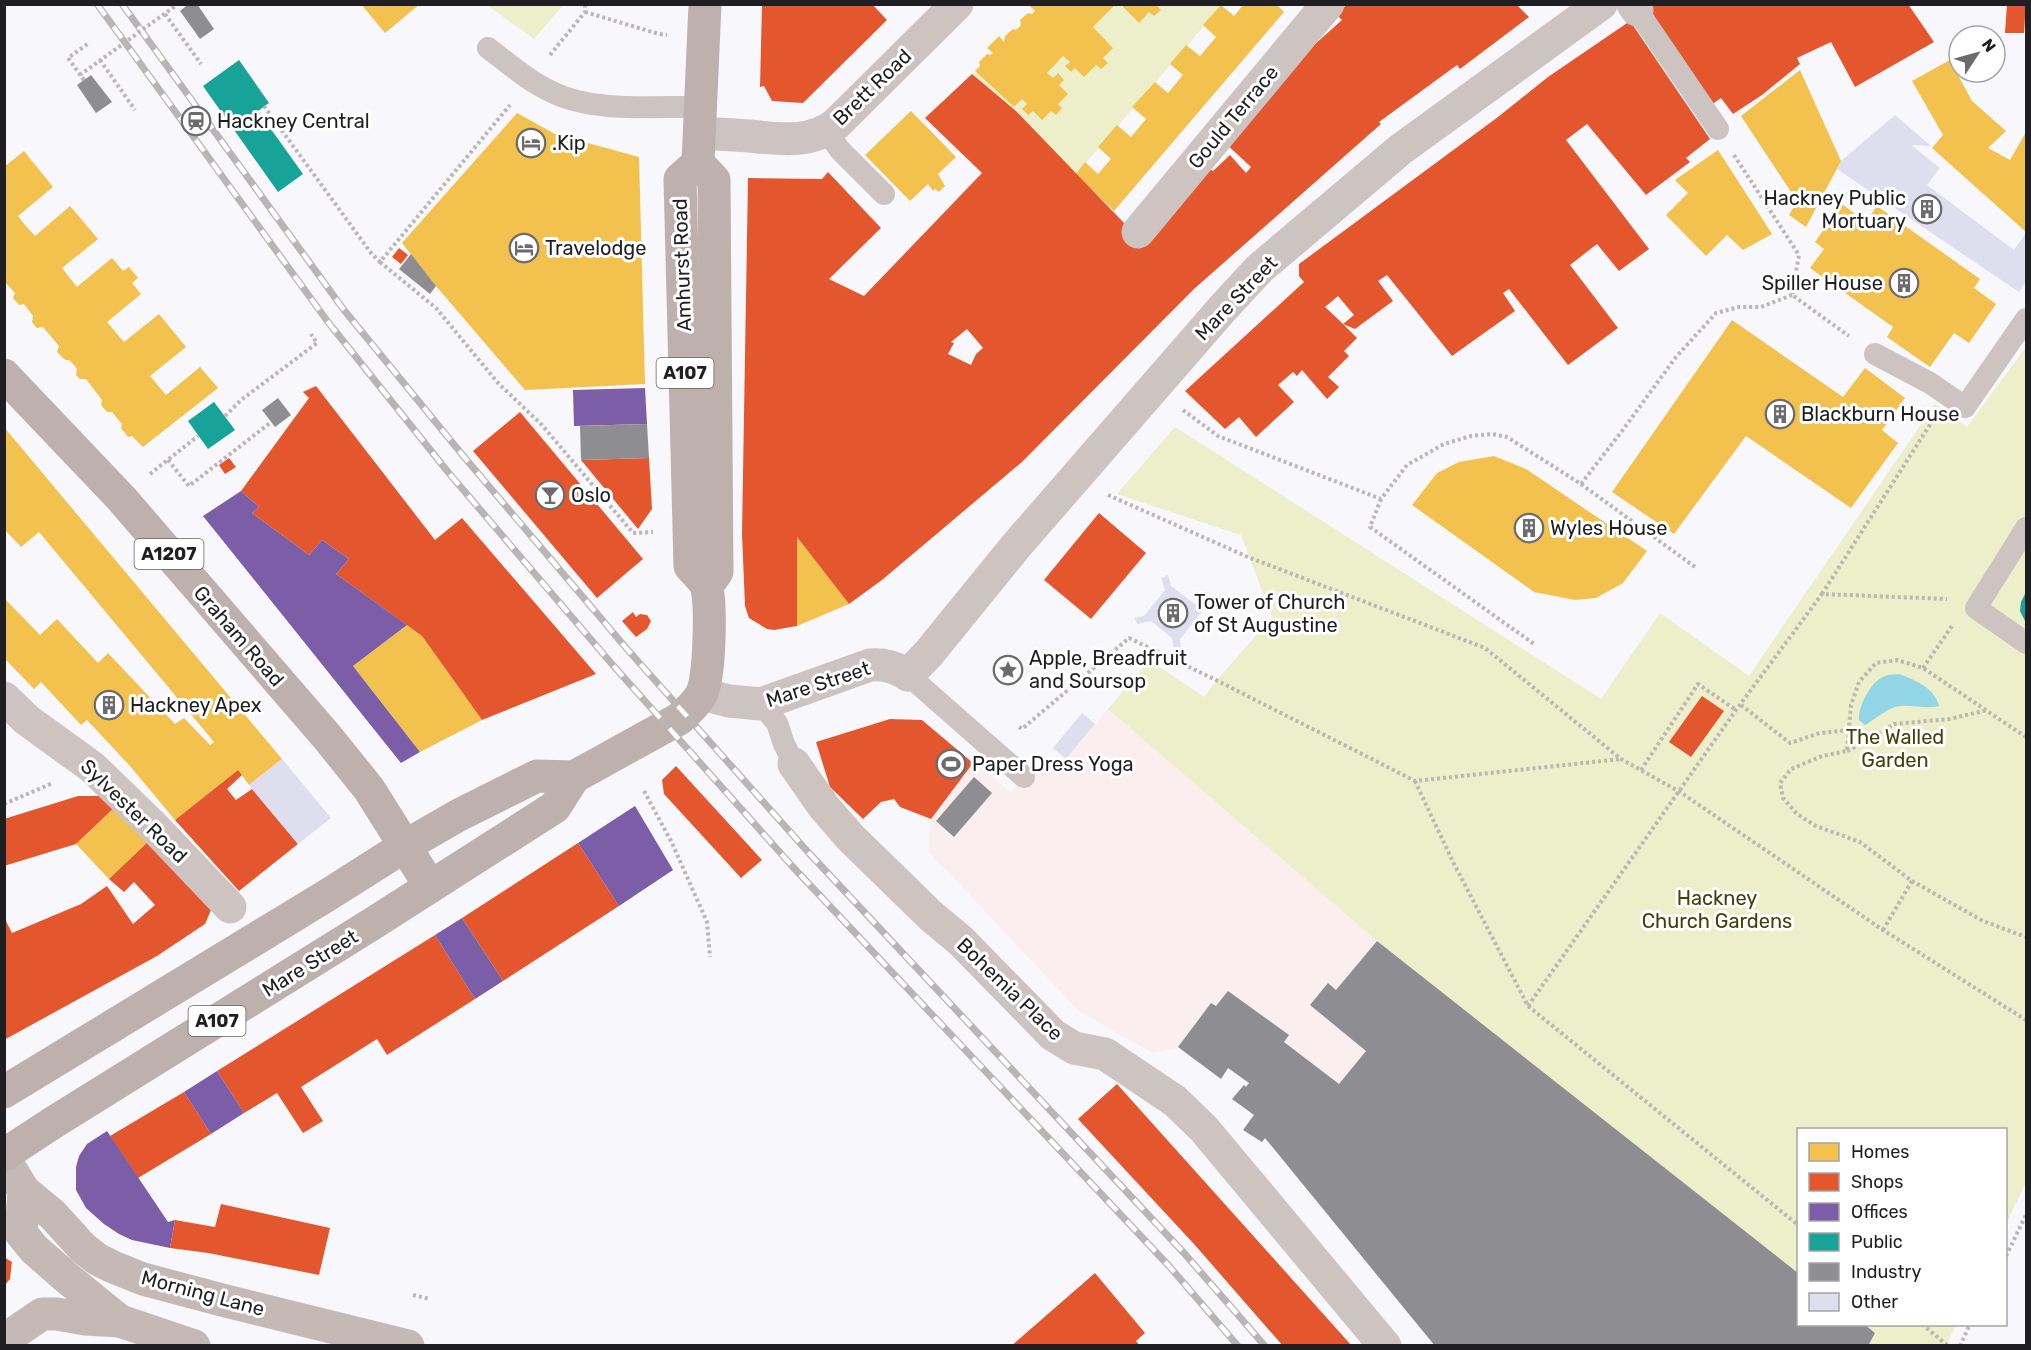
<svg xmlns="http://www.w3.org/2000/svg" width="2031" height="1350" font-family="Rubik,sans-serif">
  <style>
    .industrial { fill: #faeeee }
    .green { fill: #ecefc9 }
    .water { fill: #92d6e5 }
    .homes { fill: #f2c14e }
    .shops { fill: #e4572e; fill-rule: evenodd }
    .offices { fill: #7b5ea7 }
    .public { fill: #17a398 }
    .industry { fill: #8d8d92 }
    .building { fill: #dedeee }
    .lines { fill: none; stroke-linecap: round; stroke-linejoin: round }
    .path { stroke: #bcb6b5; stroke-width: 4; stroke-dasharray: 3 3; stroke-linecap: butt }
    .service { stroke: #cdc3c0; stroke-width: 22 }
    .pedestrian { stroke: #cdc3c0; stroke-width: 33 }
    .minor { stroke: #cdc3c0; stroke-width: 33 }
    .secondary { stroke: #c5b9b5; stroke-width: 33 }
    .primary { stroke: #beb1ad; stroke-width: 33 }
    .rail-casing { stroke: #b9b5b5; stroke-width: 7 }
    .rail { stroke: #fff; stroke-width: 4.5; stroke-dasharray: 14; stroke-linecap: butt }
    .path-bridge { stroke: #bcb6b5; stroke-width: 4; stroke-dasharray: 3 3; stroke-linecap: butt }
    .labels { text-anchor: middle; stroke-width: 6; stroke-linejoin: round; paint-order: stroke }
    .shield { fill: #fff; stroke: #626265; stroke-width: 1.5 }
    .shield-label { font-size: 18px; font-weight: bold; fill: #1f1f23 }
    .street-label { font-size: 20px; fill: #1f1f23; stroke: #fff }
    .poi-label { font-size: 20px; fill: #1f1f23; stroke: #fff; text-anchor: start }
    .park-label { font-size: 20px; fill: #404208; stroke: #fff }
  </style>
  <rect width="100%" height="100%" fill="#f7f7fc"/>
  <!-- industrial -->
  <polygon class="industrial" points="1108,709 1377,941 1798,1273 1798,1324 1875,1333 1868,1346 1435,1345 1265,1139 1262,1142 1243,1130 1254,1114 1232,1099 1244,1085 1246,1087 1249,1083 1229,1068 1221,1079 1178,1047 1153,1053 1080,1012 928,851 931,819 973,763 1011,792 1041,756 1058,770"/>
  <!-- green -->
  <g class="green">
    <polygon points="487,5 563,5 534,39"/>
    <polygon points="1116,5 1120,5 1139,23 1149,12 1154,16 1161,10 1156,5 1222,5 1076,174 1016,111 972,74 975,71 1014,107 1022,99 1027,104 1022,109 1028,115 1033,111 1051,111 1056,114 1062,108 1058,104 1068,94 1059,85 1064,79 1058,73 1053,78 1047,73 1063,56 1070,62 1066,67 1071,72 1075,68 1096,65 1101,69 1107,63 1103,58 1113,47 1093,27"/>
    <polygon points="2026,347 2026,1183 2006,1223 2006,1130 1798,1130 1798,1273 1377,941 1108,709 1149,660 1204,697 1217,680 1272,617 1241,535 1117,494 1175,427 1601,699 1660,613 1749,676 1935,404 1967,427"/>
    <polygon points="1864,1325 1956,1325 1946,1346 1868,1345 1875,1333"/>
  </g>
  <!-- water -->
  <path class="water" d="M1899,674c16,6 36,14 40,32 -14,4 -29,-3 -44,1 -10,3 -21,13 -30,18l-6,-5c-1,-14 12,-39 26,-44 3,-2 10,-1 14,-2z"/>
  <!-- homes -->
  <g class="homes">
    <polygon points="361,4 420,4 385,33"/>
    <polygon points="1031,4 1116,4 1093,27 1113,48 1103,58 1108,63 1101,69 1096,65 1084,77 1075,68 1071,72 1065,66 1070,62 1063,56 1047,73 1053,78 1058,73 1064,80 1059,85 1068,94 1058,104 1062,108 1056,115 1051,111 1042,120 1033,111 1028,115 1022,109 1027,104 1022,99 1014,107 975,71 980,66 979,62 987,54 990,55 993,53 987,48 999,36 1004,42 1005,36 1013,29 1016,30 1021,25 1020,20 1028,13 1032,14 1035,11 1030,6"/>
    <polygon points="1120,4 1155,4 1161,10 1154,16 1149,12 1139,23"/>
    <polygon points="1244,4 1276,4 1284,12 1114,211 1076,174 1085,162 1098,174 1111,159 1098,147 1117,125 1131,137 1146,119 1132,107 1144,94 1155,82 1168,93 1183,75 1170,64 1186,45 1200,56 1216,37 1203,25 1221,5 1234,16"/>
    <polygon points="1950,60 1972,101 2006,131 1988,148 2010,160 2026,132 2026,232 1932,148 1943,135 1912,81"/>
    <polygon points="1800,70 1841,161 1806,227 1789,215 1797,201 1741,116"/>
    <polygon points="911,111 956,157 938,174 945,186 939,192 935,189 933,191 928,184 910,201 865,155"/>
    <polygon points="517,113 555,134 639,157 645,384 525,390 436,286 402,243"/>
    <polygon points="1718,150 1772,234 1743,250 1727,235 1706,256 1666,215 1688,193 1675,180"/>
    <polygon points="24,151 53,187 18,216 25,225 35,236 70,206 98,239 62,268 77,287 112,258 123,271 129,267 138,278 132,283 141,294 107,322 124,342 159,314 186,347 150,376 166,395 200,367 218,388 143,447 132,436 128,437 121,428 122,424 112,412 107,412 101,405 102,400 86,379 80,379 76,375 77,369 73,364 69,360 65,360 57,352 59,346 43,327 37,328 32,322 33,316 24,304 19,305 13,298 15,293 4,281 4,167"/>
    <polygon points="1842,204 1866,222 1877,206 1980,279 1974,288 1996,304 1969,343 1954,333 1930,367 1887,337 1893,327 1810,268 1824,249 1815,242"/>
    <polygon points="1732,320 1843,397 1865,368 1905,398 1882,430 1898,443 1851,508 1746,436 1674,534 1612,492"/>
    <polygon points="4,427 282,759 249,785 238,770 175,820 130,766 87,720 81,725 41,682 34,689 4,658 4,598 40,635 57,619 98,663 108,653 175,724 184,718 210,745 214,742 39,532 21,547 4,529"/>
    <polygon points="1494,456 1526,469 1647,551 1623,583 1596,598 1575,600 1534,592 1412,505 1437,473 1459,462"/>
    <polygon points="797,537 849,604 797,626"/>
    <polygon points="407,625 422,636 482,720 420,752 353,666"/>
    <polygon points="119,803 152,838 109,879 76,844"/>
  </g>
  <!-- shops -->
  <g class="shops">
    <polygon points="762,4 872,4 887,20 803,103 772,101 764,86 760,87"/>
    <polygon points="1647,4 1908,4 1934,42 1855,87 1831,42 1797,58 1800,64 1762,95 1733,114 1721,98 1711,105 1644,6"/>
    <polygon points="2007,4 2026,4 2024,33 2005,33"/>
    <path d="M1346,5h171l12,12 -69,52 -3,-4 -78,57 2,2 -187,165 -172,173 -140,118 -33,24 -52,-67v89l-23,4 -7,-1 -18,-11 -4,-12 -3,-72 6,-356 74,1 6,-7 53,56 -52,51 35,17 118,-123 -57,-55 47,-44 44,37 110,114 82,-57 5,3 17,-16 16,18 5,-6 -28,-26 91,-96 28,-25 -5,-5zM967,329l16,19 -7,6 -5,11 -23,-11 6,-11 -3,-1z"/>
    <polygon points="1630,21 1710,139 1686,158 1690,162 1646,195 1587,124 1566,140 1649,249 1619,271 1597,244 1570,265 1618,328 1568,365 1509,289 1503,293 1515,311 1452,356 1387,275 1378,281 1393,301 1355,329 1343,324 1354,315 1338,296 1325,307 1340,321 1357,338 1344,351 1349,356 1328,377 1339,387 1327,399 1302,370 1297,376 1293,372 1278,385 1294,402 1256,437 1239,417 1225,429 1185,391 1304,282 1299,276 1299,264 1498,117 1548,77"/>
    <polygon points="399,248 408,255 401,264 392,257"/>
    <polygon points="316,386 435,540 462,518 596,674 482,720 422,636 336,574 349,559 322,540 309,555 252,513 259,507 241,491 309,398 303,392"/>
    <polygon points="520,412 643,559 597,598 473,451"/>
    <polygon points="229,458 236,467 225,474 219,465"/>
    <polygon points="649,458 652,509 638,529 581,460"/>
    <polygon points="1099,513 1146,553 1091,619 1044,580"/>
    <polygon points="633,612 636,617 640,614 647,615 651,621 647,629 636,637 622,621"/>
    <polygon points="1702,696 1724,711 1691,757 1669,742"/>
    <polygon points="890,719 922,720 973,763 931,819 900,807 894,799 881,802 863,819 830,787 816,742"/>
    <polygon points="676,766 762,860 741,878 664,794 662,780"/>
    <polygon points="238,770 242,775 227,789 236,800 252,789 298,844 239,891 175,820"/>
    <polygon points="78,796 99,796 119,803 76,844 4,866 4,819"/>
    <polygon points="152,838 211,910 205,924 157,956 4,1040 4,921 6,921 12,933 81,904 107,886 133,924 155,905 134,882 124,892 109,879"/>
    <polygon points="578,843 619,906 503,981 462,918"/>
    <polygon points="435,935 475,999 387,1055 377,1039 301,1087 323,1121 303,1133 277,1093 244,1113 217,1071"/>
    <polygon points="1117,1084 1352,1346 1283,1346 1194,1244 1078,1119"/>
    <polygon points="184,1092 211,1134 138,1178 110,1136"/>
    <polygon points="221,1204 330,1228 319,1275 208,1253 170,1248 175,1220 215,1227"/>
    <polygon points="4,1257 12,1262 10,1279 4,1286"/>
    <polygon points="1095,1273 1145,1333 1136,1341 1140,1346 1011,1346"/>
  </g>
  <!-- offices -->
  <g class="offices">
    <polygon points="645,388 647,424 574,426 573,390"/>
    <polygon points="241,491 259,507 252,513 309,555 322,540 349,559 336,574 407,625 353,666 420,752 401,763 203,516"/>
    <polygon points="635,806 673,870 619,906 578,843"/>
    <polygon points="462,918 503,981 475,999 435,935"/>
    <polygon points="217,1071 244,1113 211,1134 184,1092"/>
    <polygon points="107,1131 168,1222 175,1220 170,1248 132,1240 119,1234 104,1224 86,1208 76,1190 76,1167 79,1156 87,1144"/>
  </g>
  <!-- public -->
  <g class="public">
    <polygon points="239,60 269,103 258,111 303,174 278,192 203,86"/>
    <polygon points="214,402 235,430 208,449 188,421"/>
    <polygon points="2026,592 2026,623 2020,611 2021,602"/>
  </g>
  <!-- industry -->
  <g class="industry">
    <polygon points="189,4 197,4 214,29 200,39 180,11"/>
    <polygon points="91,75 112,102 96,113 77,85"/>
    <polygon points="411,254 436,286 430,294 399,269"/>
    <polygon points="278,398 291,415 275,427 262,410"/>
    <polygon points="647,424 649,458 581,460 580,426"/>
    <polygon points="974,777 992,793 954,837 936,821"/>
    <polygon points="1377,941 1798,1273 1798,1324 1864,1324 1875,1333 1868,1346 1435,1346 1265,1138 1262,1142 1243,1130 1254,1115 1232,1099 1244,1085 1246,1087 1249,1083 1228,1068 1221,1079 1178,1047 1211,1003 1216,1006 1228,991 1289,1035 1284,1042 1339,1084 1366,1051 1310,1005 1328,983 1336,990"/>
  </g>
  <!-- building -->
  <g class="building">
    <polygon points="1895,115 1931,146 1911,145 1940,168 1927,185 2014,250 2026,233 2026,281 2019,292 1837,169 1841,161"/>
    <polygon points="1168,575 1171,586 1196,605 1201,599 1208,604 1180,639 1181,650 1174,651 1172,638 1151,621 1137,624 1135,618 1144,616 1165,590 1161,578"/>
    <polygon points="1082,713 1095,724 1066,759 1053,748"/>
    <polygon points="282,759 331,818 298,844 249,785"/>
  </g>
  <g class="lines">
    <!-- path -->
    <g class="path">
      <polyline points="186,4 187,6"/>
      <polyline points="585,12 659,34 667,35"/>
      <polyline points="165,14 201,64"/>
      <polyline points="550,55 585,12 585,4"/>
      <polyline points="100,60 135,110"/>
      <polyline points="84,80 68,58 89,43"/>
      <polyline points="264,106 371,253 380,262 510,105"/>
      <polyline points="1734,155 1799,255 1792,295 1849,336"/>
      <polyline points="380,262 436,308 498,383 542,425 633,533 653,532"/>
      <polyline points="1183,410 1218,436 1381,499 1407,465 1444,444 1471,436 1492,434 1507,437 1581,484 1622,431 1676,357 1716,313 1739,307 1761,307 1792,295"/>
      <polyline points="225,416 241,400 317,343 311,334"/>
      <polyline points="168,460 189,486 270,423"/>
      <polyline points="150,474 198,436"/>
      <polyline points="1581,484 1695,567"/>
      <polyline points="1108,495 1248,557 1485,648 1621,759 1680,792 1883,930 2026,1020"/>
      <polyline points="1381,499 1370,527 1534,644"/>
      <polyline points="1822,594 1931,423"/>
      <polyline points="1923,668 1952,626"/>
      <polyline points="1741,705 1790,743 1820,733 1849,730"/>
      <polyline points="1019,727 1022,729 1129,638 1216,680 1415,781 1621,759"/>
      <polyline points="2026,737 1923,668 1897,660 1876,663 1859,682 1851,705 1847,751 1822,756 1791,769 1780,783 1783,798 1797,814 1816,826 1860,842 1912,881 1983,921 2026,937"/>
      <polyline points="1847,751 1869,740 1894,724 1950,719 1987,710"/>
      <polyline points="1641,770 1698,684 1736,710"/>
      <polyline points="1415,781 1453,862 1528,1006 1798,1225"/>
      <polyline points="644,791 672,843 707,922 710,957"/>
      <polyline points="4,804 53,783"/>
      <polyline points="1883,930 1912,881"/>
      <polyline points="1528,1006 1736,710 1822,594 1947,599"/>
      <polyline points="2006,1256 2026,1215"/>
      <polyline points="413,1295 430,1299"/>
      <polyline points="1922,1324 1948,1346"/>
      <polyline points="1960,1346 1970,1324"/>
    </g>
    <!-- service -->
    <g class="service">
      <polyline points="1637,10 1718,129"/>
      <path d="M488,48c20,15 40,33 64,44 42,21 103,14 150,15"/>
      <polyline points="827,131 839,149 884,194"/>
      <polyline points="1875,354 1930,383 1965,407 2026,319"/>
      <polyline points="2026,528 1976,608 2026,643"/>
      <polyline points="908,675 1024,777"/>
      <polyline points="761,704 777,723 784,744 794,764"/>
    </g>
    <!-- pedestrian -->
    <g class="pedestrian">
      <polyline points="1633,4 1637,10"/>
      <polyline points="908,675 929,653 1016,546 1223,308 1259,269 1401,149 1601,4"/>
      <polyline points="794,764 824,807 850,837 931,916 961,941 1053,1035 1074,1048 1105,1054 1175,1101 1204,1129 1385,1346"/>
    </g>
    <!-- minor -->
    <g class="minor">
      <path d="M701,133c16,1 32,2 48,3 31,3 61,8 87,-12l121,-120"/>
      <polyline points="1138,232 1305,31 1328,4"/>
      <path d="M702,694l27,7 32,3 109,-39c15,-1 25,2 38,10"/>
      <polyline points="4,698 27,720 92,767 153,826 230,907"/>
    </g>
    <!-- secondary -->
    <g class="secondary">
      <polyline points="4,1158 24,1191 53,1215 83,1248 97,1259 113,1267 143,1279 222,1300 408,1346"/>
      <polyline points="24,1191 21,1233 34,1249 67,1278 120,1321 194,1346"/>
      <polyline points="4,1340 42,1314 57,1314 85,1319 120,1321"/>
    </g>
    <!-- primary -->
    <g class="primary">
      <polyline points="698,163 714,180 717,572 707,586"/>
      <polyline points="4,375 121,498 328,738 369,789 430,886"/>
      <polyline points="4,1092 326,896 405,846 459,815 537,776 574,777"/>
      <path d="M4,1155l47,-31 321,-200 183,-117 19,-30 105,-58c8,-7 16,-14 22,-24 9,-17 10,-87 6,-107 -2,-7 -12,-16 -17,-22l-10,-387 18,-16 7,-159"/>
    </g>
    <!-- rail casing -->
    <g class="rail-casing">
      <g id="rail">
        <polyline points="97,4 328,322 448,472 611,663 792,866 1169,1266 1238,1346"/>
        <polyline points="122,4 344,310 465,458 627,649 808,852 1184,1253 1265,1346"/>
      </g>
    </g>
    <!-- rail -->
    <use href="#rail" class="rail"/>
    <!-- path-bridge -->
    <polyline class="path-bridge" points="84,80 80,75 178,4"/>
  </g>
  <!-- icons -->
  <defs>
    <g id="station-ring" transform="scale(1.5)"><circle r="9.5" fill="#fff" stroke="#6b6b6f" stroke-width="1.5"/><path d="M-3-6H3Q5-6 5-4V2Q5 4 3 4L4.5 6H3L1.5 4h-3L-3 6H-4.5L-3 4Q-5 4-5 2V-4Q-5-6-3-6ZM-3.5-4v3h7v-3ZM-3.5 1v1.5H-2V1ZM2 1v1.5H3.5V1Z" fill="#6b6b6f"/></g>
    <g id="hotel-ring" transform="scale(1.5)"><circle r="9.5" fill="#fff" stroke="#6b6b6f" stroke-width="1.5"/><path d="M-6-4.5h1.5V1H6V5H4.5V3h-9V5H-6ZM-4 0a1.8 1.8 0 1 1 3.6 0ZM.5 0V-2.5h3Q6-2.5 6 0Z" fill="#6b6b6f"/></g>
    <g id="building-ring" transform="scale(1.5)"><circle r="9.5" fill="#fff" stroke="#6b6b6f" stroke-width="1.5"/><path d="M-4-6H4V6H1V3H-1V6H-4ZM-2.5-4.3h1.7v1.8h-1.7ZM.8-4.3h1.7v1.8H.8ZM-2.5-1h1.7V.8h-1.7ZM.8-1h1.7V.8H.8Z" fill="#6b6b6f"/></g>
    <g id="bar-ring" transform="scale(1.5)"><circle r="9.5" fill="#fff" stroke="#6b6b6f" stroke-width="1.5"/><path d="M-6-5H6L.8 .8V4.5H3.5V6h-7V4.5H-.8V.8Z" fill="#6b6b6f"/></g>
    <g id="sight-ring" transform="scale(1.5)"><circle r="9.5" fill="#fff" stroke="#6b6b6f" stroke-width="1.5"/><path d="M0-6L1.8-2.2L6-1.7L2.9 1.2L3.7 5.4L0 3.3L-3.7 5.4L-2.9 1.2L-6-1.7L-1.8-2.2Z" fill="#6b6b6f"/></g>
    <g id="stadium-ring" transform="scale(1.5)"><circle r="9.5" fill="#fff" stroke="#6b6b6f" stroke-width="1.5"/><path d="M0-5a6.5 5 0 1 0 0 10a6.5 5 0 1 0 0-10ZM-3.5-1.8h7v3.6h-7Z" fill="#6b6b6f"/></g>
  </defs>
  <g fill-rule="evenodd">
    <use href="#station-ring" x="196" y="121"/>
    <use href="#hotel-ring" x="531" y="143"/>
    <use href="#building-ring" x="1927" y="209"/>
    <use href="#hotel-ring" x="524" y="248"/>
    <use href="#building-ring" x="1904" y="283"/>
    <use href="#building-ring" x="1780" y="414"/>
    <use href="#bar-ring" x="550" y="495"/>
    <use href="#building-ring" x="1529" y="528"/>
    <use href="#building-ring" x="1173" y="613"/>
    <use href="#sight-ring" x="1008" y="670"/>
    <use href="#building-ring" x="109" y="705"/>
    <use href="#stadium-ring" x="951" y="764"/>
  </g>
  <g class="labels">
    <!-- shield labels -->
    <g class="shield">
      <rect x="656.5" y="358" width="57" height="30" rx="4.5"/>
      <rect x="134.5" y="539" width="69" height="30" rx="4.5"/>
      <rect x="188.5" y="1006" width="57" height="30" rx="4.5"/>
    </g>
    <g class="shield-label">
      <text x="685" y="379">A107</text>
      <text x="169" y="560">A1207</text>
      <text x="217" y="1027">A107</text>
    </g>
    <!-- street labels -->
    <g class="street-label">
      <text transform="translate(872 87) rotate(-44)" y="7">Brett Road</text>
      <text transform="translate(1233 117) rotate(-50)" y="7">Gould Terrace</text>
      <text transform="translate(682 265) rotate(-92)" y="7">Amhurst Road</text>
      <text transform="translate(1236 298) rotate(-46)" y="7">Mare Street</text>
      <text transform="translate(239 636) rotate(49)" y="7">Graham Road</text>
      <text transform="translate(818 684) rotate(-18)" y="7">Mare Street</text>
      <text transform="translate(134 811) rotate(44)" y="7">Sylvester Road</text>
      <text transform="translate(310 963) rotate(-32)" y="7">Mare Street</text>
      <text transform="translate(1010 989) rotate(44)" y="7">Bohemia Place</text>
      <text transform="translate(203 1293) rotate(15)" y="7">Morning Lane</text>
    </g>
    <!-- poi labels -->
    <g class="poi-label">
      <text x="217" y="128">Hackney Central</text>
      <text x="552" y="150">.Kip</text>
      <text x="1906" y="205" text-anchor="end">Hackney Public<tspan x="1906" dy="23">Mortuary</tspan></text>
      <text x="545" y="255">Travelodge</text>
      <text x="1883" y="290" text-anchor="end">Spiller House</text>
      <text x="1801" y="421">Blackburn House</text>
      <text x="571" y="502">Oslo</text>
      <text x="1550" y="535">Wyles House</text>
      <text x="1194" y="609">Tower of Church<tspan x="1194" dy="23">of St Augustine</tspan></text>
      <text x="1029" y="665">Apple, Breadfruit<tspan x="1029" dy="23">and Soursop</tspan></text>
      <text x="130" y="712">Hackney Apex</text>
      <text x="972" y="771">Paper Dress Yoga</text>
    </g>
    <!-- park labels -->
    <g class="park-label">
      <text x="1895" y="744">The Walled<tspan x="1895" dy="23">Garden</tspan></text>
      <text x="1717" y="905">Hackney<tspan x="1717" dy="23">Church Gardens</tspan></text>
    </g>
  </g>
  <!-- border -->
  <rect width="2031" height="1350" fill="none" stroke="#1f1f23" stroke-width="12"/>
  <!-- legend -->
  <rect x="1797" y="1128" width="210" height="198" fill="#ffffff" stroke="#a5a5a7" stroke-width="1.5"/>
  <rect x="1809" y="1143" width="30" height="18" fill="#f2c14e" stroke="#a5a5a7" stroke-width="1.5"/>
  <text x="1851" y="1158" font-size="18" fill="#1f1f23">Homes</text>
  <rect x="1809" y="1173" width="30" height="18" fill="#e4572e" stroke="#a5a5a7" stroke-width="1.5"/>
  <text x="1851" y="1188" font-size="18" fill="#1f1f23">Shops</text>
  <rect x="1809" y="1203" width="30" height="18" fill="#7b5ea7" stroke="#a5a5a7" stroke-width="1.5"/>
  <text x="1851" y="1218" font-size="18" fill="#1f1f23">Offices</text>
  <rect x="1809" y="1233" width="30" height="18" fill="#17a398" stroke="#a5a5a7" stroke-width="1.5"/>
  <text x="1851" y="1248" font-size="18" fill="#1f1f23">Public</text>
  <rect x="1809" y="1263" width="30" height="18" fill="#8d8d92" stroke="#a5a5a7" stroke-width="1.5"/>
  <text x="1851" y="1278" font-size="18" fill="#1f1f23">Industry</text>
  <rect x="1809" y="1293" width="30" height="18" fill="#dedeee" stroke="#a5a5a7" stroke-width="1.5"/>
  <text x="1851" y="1308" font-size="18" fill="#1f1f23">Other</text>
  <!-- north arrow -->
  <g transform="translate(1977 54) rotate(54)"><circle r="28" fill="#ffffff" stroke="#a5a5a7" stroke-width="1.5"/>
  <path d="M0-4.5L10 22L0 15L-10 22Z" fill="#6b6b6f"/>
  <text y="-9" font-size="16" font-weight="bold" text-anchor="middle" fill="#1f1f23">N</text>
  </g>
</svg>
